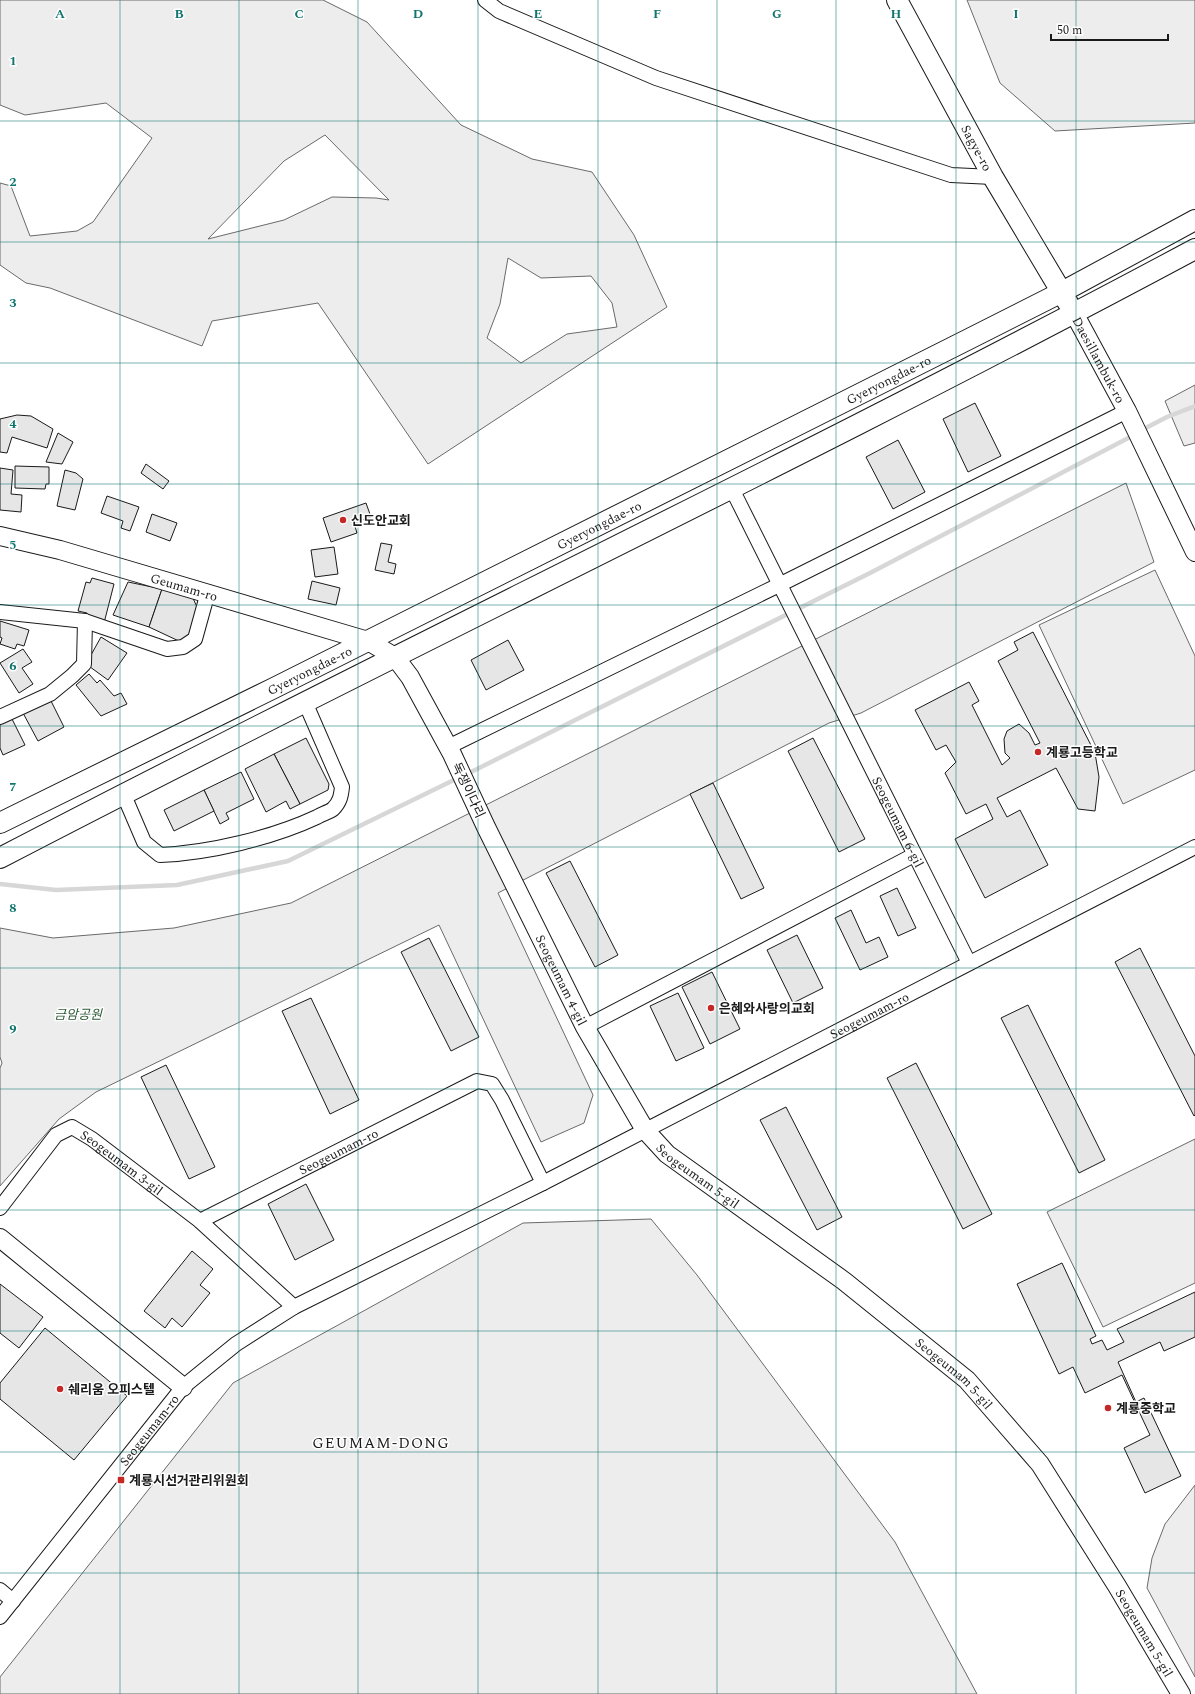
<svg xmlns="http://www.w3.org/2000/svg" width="1195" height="1694" font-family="Spectral,'Noto Sans KR',serif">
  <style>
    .built { fill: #ededed; stroke: #6a6a6a; fill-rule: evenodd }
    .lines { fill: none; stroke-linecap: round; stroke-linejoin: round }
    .stream { stroke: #d7d7d7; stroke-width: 4.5 }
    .building { fill: #e6e6e6; stroke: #1a1a1a }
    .minor-casing { stroke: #1a1a1a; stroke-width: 16 }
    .tertiary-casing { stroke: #1a1a1a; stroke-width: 20 }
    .secondary-casing { stroke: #1a1a1a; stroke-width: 22 }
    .minor { stroke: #fff; stroke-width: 14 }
    .tertiary { stroke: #fff; stroke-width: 18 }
    .secondary { stroke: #fff; stroke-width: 20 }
    .grid { fill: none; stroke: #0f766e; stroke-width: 1; stroke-opacity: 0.55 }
    .poi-dot { fill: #c62828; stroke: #fff; stroke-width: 1.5 }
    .labels { text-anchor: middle; stroke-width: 3; stroke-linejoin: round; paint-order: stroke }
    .street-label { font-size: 13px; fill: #1a1a1a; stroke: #fff }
    .poi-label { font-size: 13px; font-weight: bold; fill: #1a1a1a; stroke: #fff; text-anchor: start }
    .park-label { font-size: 13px; font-style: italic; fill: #2b5a34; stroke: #fff }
    .quarter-label { font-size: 15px; letter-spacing: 1px; fill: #1a1a1a; stroke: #fff }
    .grid-label { font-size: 13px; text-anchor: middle; font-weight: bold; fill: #0f766e; stroke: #fff; stroke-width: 3; stroke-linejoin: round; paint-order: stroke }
  </style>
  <rect width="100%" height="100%" fill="#fff"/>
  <!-- built -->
  <g class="built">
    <path d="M0,0h323l44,22 94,103 71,34 60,13 42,63 33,72 -239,157 -110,-161 -106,18 -10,25 -152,-58 -24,-5 -26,-18v-82l11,3 19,50 47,-5 16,-9 59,-84 -46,-35 -81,12 -25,-10zM325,135l64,65 -13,-2 -44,-1 -48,23 -76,19 76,-78zM508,258l33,20 50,-2 21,27 5,24 -50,7 -46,29 -34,-25 13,-34z"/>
    <polygon points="967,0 1195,0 1195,123 1055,131 1000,83"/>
    <polygon points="1195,385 1195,443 1184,446 1165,401"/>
    <polygon points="1126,483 1154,562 861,713 829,723 498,893 593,1095 584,1123 541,1142 439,925 96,1092 59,1119 0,1186 0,1068 2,1063 0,1057 0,928 53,938 174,928 291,903"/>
    <polygon points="1155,570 1195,656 1195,770 1123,804 1039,625"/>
    <polygon points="1195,1139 1195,1283 1103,1327 1047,1212"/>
    <polygon points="651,1219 697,1275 895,1542 977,1694 0,1694 0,1677 233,1383 523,1223"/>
    <polygon points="1195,1485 1195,1677 1147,1588 1152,1558 1165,1524"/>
  </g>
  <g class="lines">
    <!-- stream -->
    <g class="stream">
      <polyline points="1140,431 1167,417 1195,406"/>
      <polyline points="467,774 872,572 1134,435"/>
      <polyline points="0,884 56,890 177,885 288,861 460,777"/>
    </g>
  </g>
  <!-- building -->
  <g class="building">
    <polygon points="975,403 1001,456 968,472 943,419"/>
    <polygon points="17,415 31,416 53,429 47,448 12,437 7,453 0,452 0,419"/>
    <polygon points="58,433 73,442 62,464 46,462"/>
    <polygon points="898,440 925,492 893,509 866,457"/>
    <polygon points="146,464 169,481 163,489 141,473"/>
    <polygon points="15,466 49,467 49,484 46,484 45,489 15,488"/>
    <polygon points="0,468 13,470 11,494 22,495 21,512 0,510"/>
    <polygon points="65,470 76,473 83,479 75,510 57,506"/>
    <polygon points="107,496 139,507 130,531 121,528 123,521 101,513"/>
    <polygon points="366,503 371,517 354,523 357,533 331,542 323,518"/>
    <polygon points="152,514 177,523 170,541 146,532"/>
    <polygon points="381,543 392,545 388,562 396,564 394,574 375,570"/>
    <polygon points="334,547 338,574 315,577 311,550"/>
    <polygon points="92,578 114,584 104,623 86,618 87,613 78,611 86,582 90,583"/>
    <polygon points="312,581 340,588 336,605 308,599"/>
    <polygon points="128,582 162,589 149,627 113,615"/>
    <polygon points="162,589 192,596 197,607 191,637 181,642 149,627"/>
    <polygon points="0,621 29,630 24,646 17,644 15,649 0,644 2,638 0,637"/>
    <polygon points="1033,632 1095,753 1099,777 1095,811 1078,809 1056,768 997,798 1007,817 1020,810 1048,865 985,898 955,839 993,819 986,804 966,814 945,773 956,762 946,745 936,750 915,710 969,682 979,701 972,705 1002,765 1010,758 1005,753 1004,739 1007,731 1019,724 1029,733 1035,745 1040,743 998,661 1018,650 1014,642"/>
    <polygon points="101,637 127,653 108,680 86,664"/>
    <polygon points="508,640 524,670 486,690 471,660"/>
    <polygon points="23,649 32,662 22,668 33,684 19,693 0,663"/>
    <polygon points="89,674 97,683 100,680 114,696 121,693 127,704 101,716 76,685"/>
    <polygon points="50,699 64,727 38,741 23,713"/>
    <polygon points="12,719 25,745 3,755 0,748 0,724"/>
    <polygon points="306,738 329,784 328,790 300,804 274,754"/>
    <polygon points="813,738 865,839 839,852 788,751"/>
    <polygon points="274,754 300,804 290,809 286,801 266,812 245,769"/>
    <polygon points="241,772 254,799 226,813 229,819 220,824 204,790"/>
    <polygon points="713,783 764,888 741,899 690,794"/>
    <polygon points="204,790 214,811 174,831 164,810"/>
    <polygon points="570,861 618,955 595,967 546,873"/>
    <polygon points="897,888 916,928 898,936 880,896"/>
    <polygon points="851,910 866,943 879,937 888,957 860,970 835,918"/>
    <polygon points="797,935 823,988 793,1003 767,950"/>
    <polygon points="429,938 479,1037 451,1051 401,952"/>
    <polygon points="1140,948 1195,1056 1195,1115 1194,1116 1115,962"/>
    <polygon points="712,972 740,1029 710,1044 682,987"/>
    <polygon points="678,993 704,1048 676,1061 650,1006"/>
    <polygon points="311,998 359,1100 330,1114 282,1011"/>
    <polygon points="1028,1005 1105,1160 1079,1173 1001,1018"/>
    <polygon points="916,1063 992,1214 963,1229 887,1078"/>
    <polygon points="166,1065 215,1167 189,1179 141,1077"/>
    <polygon points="786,1107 842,1217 817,1230 760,1120"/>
    <polygon points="306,1184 334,1240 295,1260 268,1204"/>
    <polygon points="192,1251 213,1269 200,1285 210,1293 182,1327 172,1318 165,1328 144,1311"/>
    <polygon points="1062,1263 1096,1336 1090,1339 1092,1344 1102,1340 1107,1350 1124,1342 1117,1329 1195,1292 1195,1337 1164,1351 1160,1342 1118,1362 1136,1402 1144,1398 1181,1476 1145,1493 1124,1448 1150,1435 1122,1375 1085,1393 1073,1367 1059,1374 1017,1284"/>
    <polygon points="0,1284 43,1317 19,1348 0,1333"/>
    <polygon points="45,1328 127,1396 74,1460 0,1399 0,1383"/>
  </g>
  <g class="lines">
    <!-- minor casing -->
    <g class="minor-casing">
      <g id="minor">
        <polyline points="485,0 499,11 656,78 951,175 993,177"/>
        <path id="s1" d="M732,489l237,474"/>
        <polyline points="0,612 85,621 167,649 183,647 195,639 208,592"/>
        <polyline points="0,717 50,694 72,676 84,664 85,621"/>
        <polyline points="448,747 779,585 1127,411"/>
        <path d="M123,793l21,49 16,13c49,-2 112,-17 157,-38 5,-3 12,-5 16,-8 7,-7 8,-13 9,-22l-37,-85"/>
        <polyline points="585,1027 914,855"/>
        <path id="s2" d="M0,1208l56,-73 16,-8 20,12 108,82 94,86"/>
        <path id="s3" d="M200,1221l277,-140 15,3 10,16 41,83"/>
        <polyline points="0,1590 13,1601"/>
        <path id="s4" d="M0,1617l183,-230 53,-43 58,-37 249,-124 652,-336"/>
      </g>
    </g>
    <!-- tertiary casing -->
    <g class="tertiary-casing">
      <g id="tertiary">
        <path id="s5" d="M1074,313l53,98 68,141"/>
        <path id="s6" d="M0,536l60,14 308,91 27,16 15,20 42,77 34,73 99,200 60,103 22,24 177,127 123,99 73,84 77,122 64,108"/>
        <polyline points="0,1238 183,1387"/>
      </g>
    </g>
    <!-- secondary casing -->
    <g class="secondary-casing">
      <g id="secondary">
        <path id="s7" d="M897,0l96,177 75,126"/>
        <path id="s8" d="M0,823l274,-135 693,-348 95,-48 133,-72"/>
        <path d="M0,858c397,-207 801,-398 1195,-609"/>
      </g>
    </g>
    <!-- minor -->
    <use href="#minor" class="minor"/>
    <!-- tertiary -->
    <use href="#tertiary" class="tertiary"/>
    <!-- secondary -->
    <use href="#secondary" class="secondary"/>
  </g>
  <!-- grid -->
  <path class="grid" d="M120,0v1694M239,0v1694M358,0v1694M478,0v1694M598,0v1694M717,0v1694M836,0v1694M956,0v1694M1076,0v1694M0,121h1195M0,242h1195M0,363h1195M0,484h1195M0,605h1195M0,726h1195M0,847h1195M0,968h1195M0,1089h1195M0,1210h1195M0,1331h1195M0,1452h1195M0,1573h1195"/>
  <!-- markers -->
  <g class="poi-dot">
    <circle cx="343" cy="520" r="4"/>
    <circle cx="1038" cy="752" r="4"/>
    <circle cx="711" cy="1008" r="4"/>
    <circle cx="60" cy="1389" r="4"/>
    <circle cx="1108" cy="1408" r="4"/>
    <rect x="117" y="1476" width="8" height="8" rx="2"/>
  </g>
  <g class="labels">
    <!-- street labels -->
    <g class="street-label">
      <text dy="5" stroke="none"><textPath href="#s7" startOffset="168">Sagye-ro</textPath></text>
      <text dy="5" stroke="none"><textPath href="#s5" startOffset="53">Daesillambuk-ro</textPath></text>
      <text dy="5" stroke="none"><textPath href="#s8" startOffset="993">Gyeryongdae-ro</textPath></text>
      <text dy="5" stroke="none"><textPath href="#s8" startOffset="669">Gyeryongdae-ro</textPath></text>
      <text dy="5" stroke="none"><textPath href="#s6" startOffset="191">Geumam-ro</textPath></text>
      <text dy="5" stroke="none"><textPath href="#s8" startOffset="345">Gyeryongdae-ro</textPath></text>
      <text transform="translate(469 790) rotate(65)" y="5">독쟁이다리</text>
      <text dy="5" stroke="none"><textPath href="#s1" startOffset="372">Seogeumam 6-gil</textPath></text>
      <text dy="5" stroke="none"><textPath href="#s6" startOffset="778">Seogeumam 4-gil</textPath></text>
      <text dy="5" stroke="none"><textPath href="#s4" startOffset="1076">Seogeumam-ro</textPath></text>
      <text dy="5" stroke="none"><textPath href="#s3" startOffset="155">Seogeumam-ro</textPath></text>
      <text dy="5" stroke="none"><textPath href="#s2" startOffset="171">Seogeumam 3-gil</textPath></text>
      <text dy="5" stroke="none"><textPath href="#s6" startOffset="1020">Seogeumam 5-gil</textPath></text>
      <text dy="5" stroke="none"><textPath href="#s6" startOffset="1344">Seogeumam 5-gil</textPath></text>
      <text dy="5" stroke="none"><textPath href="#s4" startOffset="239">Seogeumam-ro</textPath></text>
      <text dy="5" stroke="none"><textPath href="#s6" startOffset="1668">Seogeumam 5-gil</textPath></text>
    </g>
    <!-- poi labels -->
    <g class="poi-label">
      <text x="351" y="525">신도안교회</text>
      <text x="1046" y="757">계룡고등학교</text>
      <text x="719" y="1013">은혜와사랑의교회</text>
      <text x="68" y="1394">쉐리움 오피스텔</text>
      <text x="1116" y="1413">계룡중학교</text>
      <text x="129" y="1485">계룡시선거관리위원회</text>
    </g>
    <!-- park labels -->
    <g class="park-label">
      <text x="78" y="1019">금암공원</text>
    </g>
    <!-- quarter labels -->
    <g class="quarter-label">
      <text x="381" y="1448">GEUMAM-DONG</text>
    </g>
  </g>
  <g class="grid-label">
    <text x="60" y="18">A</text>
    <text x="179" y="18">B</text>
    <text x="299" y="18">C</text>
    <text x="418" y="18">D</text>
    <text x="538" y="18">E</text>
    <text x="657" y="18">F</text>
    <text x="777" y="18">G</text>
    <text x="896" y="18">H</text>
    <text x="1016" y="18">I</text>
    <text x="13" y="65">1</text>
    <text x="13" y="186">2</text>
    <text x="13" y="307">3</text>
    <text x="13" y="428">4</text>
    <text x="13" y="549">5</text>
    <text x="13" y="670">6</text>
    <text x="13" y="791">7</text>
    <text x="13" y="912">8</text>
    <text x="13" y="1033">9</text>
  </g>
  <!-- scale -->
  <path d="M1051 34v6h117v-6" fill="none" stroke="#1a1a1a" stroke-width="2"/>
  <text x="1057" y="34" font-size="12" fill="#1a1a1a" stroke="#ffffff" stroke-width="3" paint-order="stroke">50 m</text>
</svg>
